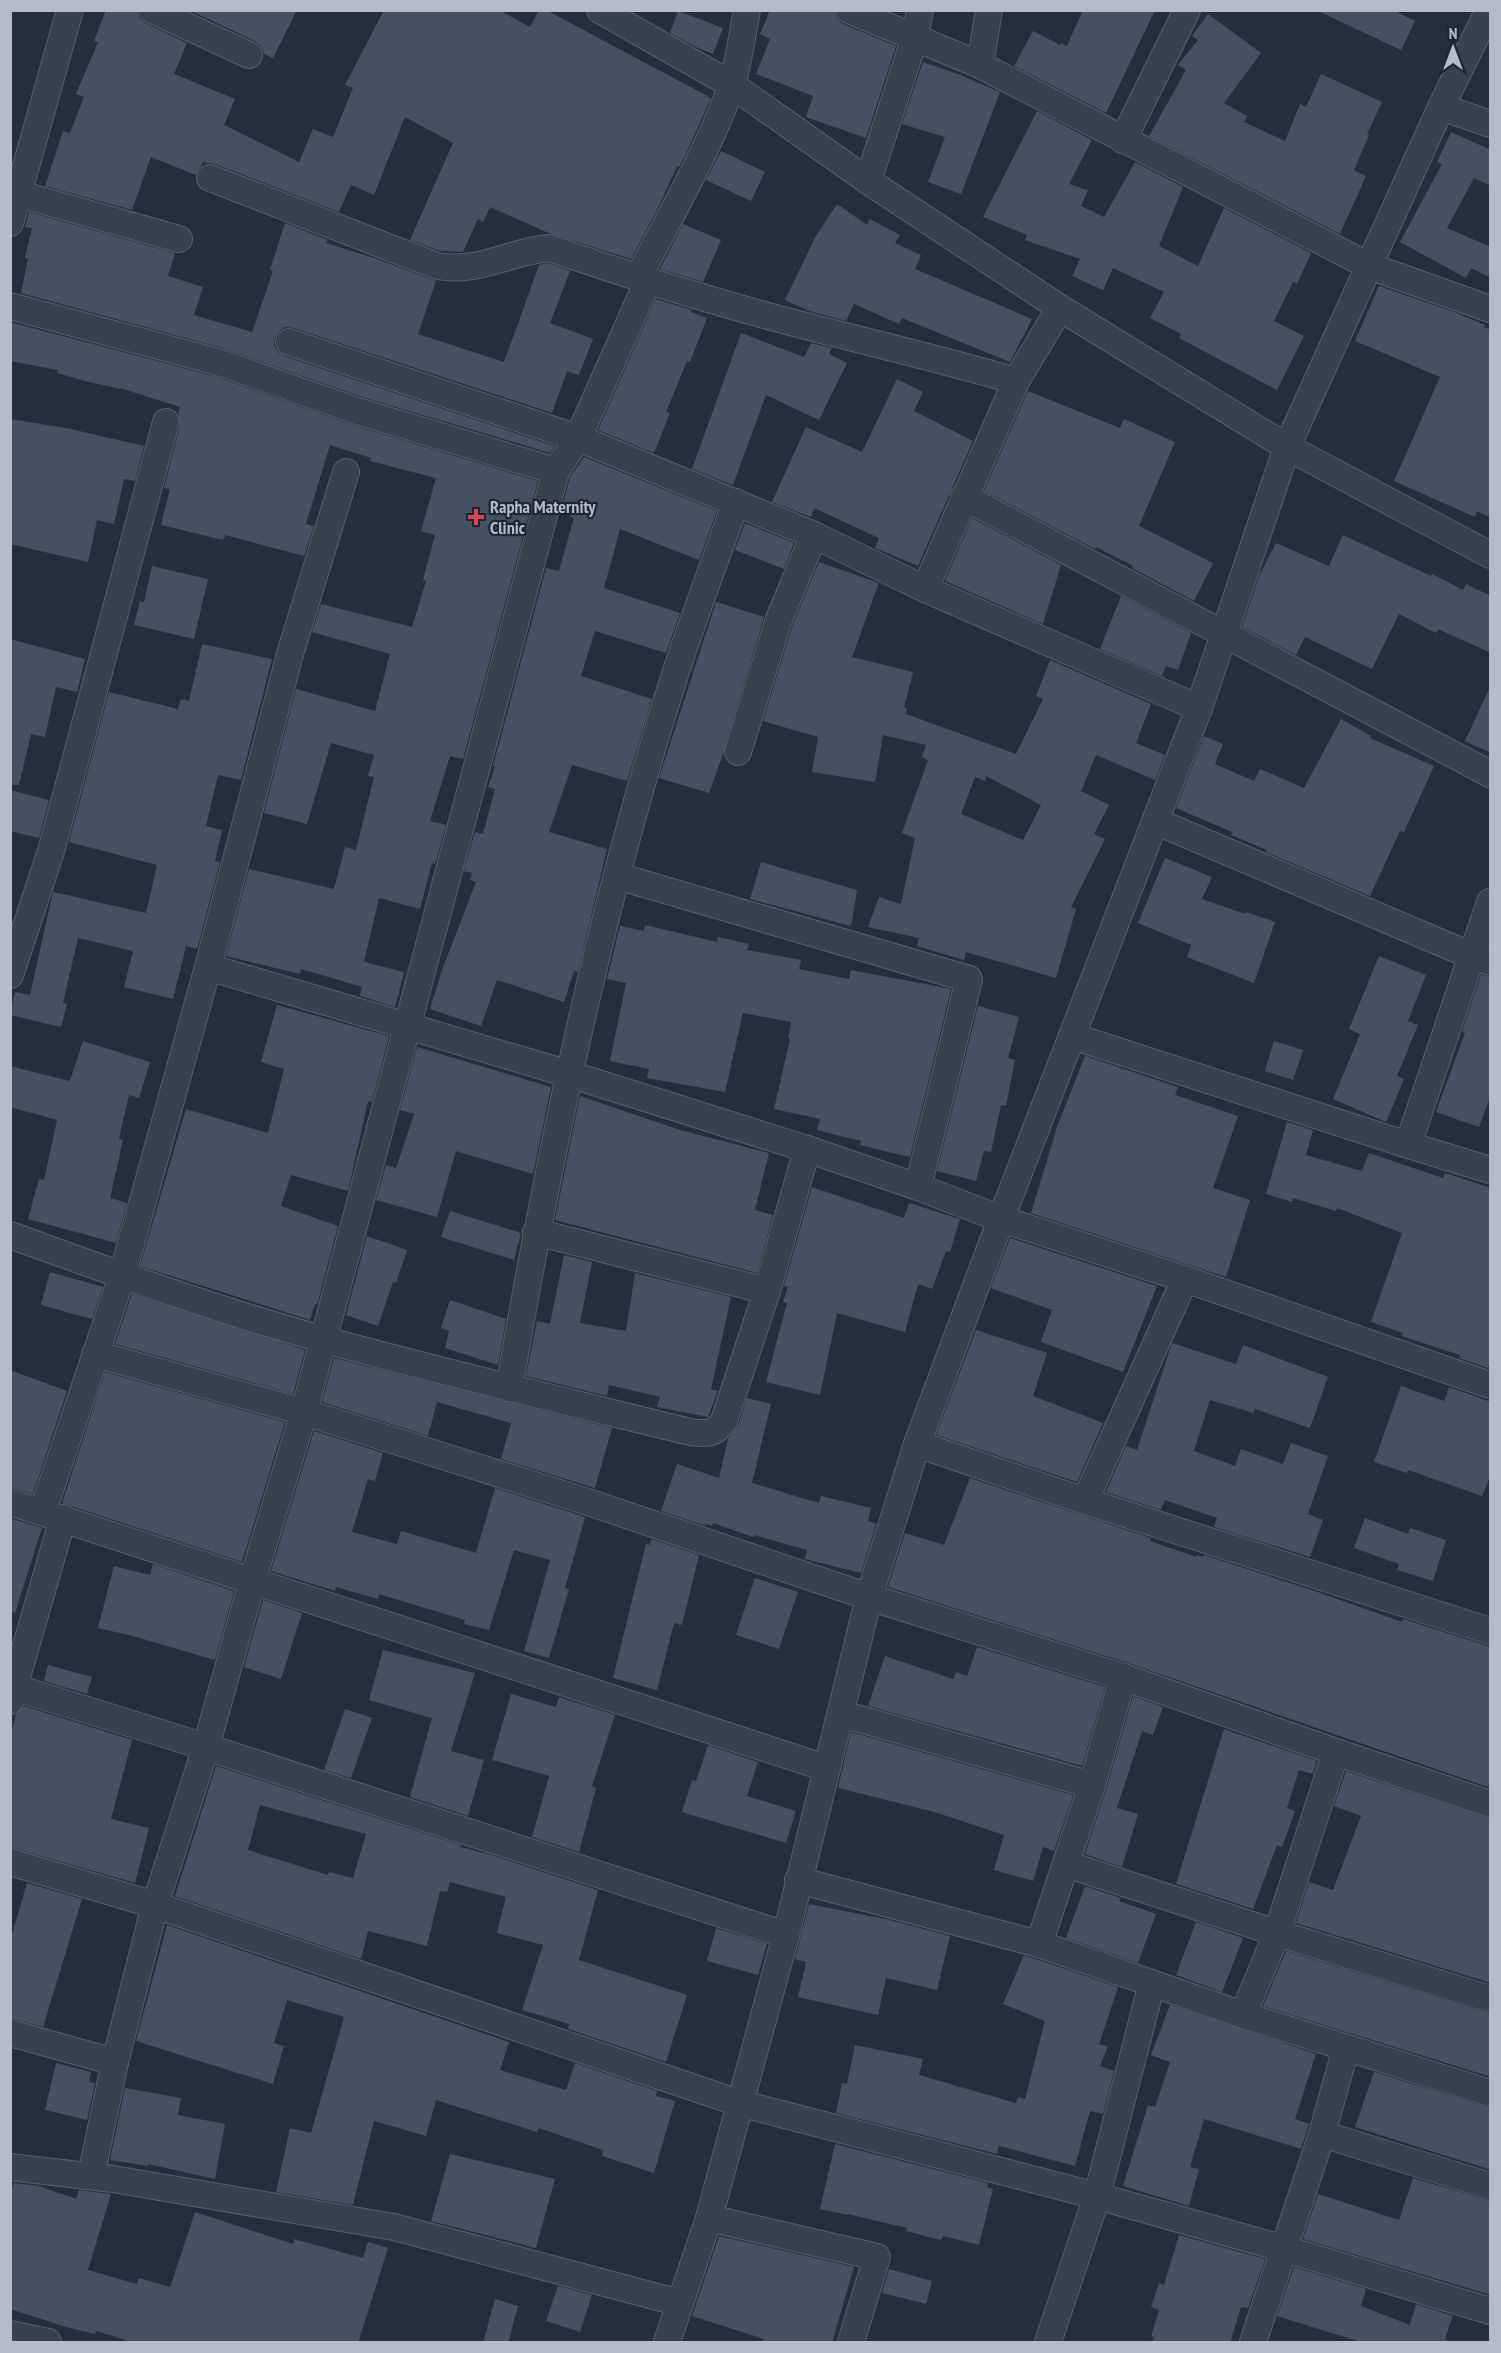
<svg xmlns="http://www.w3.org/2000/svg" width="1501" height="2353" font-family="'PT Sans Narrow',sans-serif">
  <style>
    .building { fill: #455162; fill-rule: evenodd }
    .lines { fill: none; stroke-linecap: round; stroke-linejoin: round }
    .minor-casing { stroke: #565f6c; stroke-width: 28 }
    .minor { stroke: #38414e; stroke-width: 26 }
    .health-dot { fill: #e0444e; stroke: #1d2633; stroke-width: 2 }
    .labels { text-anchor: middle; stroke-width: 4.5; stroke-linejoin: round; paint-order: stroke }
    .poi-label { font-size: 18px; font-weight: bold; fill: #b4bcc9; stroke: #1d2633; text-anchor: start }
  </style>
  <rect width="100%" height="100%" fill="#242f3e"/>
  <!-- building -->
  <g class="building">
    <polygon points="106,10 137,10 139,18 145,23 187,43 174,74 235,99 224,125 299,162 313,129 333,137 353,88 345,85 384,10 499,10 530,27 539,10 546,10 711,98 686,154 679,167 677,166 659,206 631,259 551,234 490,207 483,222 478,219 463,252 440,251 410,240 453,143 405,117 374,195 351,185 339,212 215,164 203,162 196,175 151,157 132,210 45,186 63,131 70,133 84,97 76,94 98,42 94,41"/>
    <polygon points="189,10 297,10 273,58 264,54 261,46 255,41"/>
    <polygon points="770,10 834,10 837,19 843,24 896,46 866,138 806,117 813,96 756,74 770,39 760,34"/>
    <polygon points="1083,10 1155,10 1106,113 1014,66 1033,31 1060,45 1061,43 1067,46"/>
    <polygon points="1316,10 1392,10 1415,21 1401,50"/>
    <polygon points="678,11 723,28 713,54 696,47 670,33"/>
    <polygon points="1208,14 1261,53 1224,103 1247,116 1244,122 1285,141 1300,104 1306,107 1321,74 1382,102 1367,134 1369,135 1354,170 1366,176 1340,234 1149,136 1186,70 1178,65 1198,40 1192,36"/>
    <polygon points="923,62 960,75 1000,92 961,194 928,182 945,137 902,124"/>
    <polygon points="1037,111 1092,140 1069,184 1088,190 1081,206 1104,217 1135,162 1183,187 1159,246 1198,266 1224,208 1311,253 1297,284 1293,282 1274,321 1304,336 1277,390 1179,338 1181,334 1150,318 1164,292 1113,268 1103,290 1072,276 1080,259 1025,240 1027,235 983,217"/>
    <polygon points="1451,132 1491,150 1491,186 1474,178 1447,228 1491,247 1491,278 1471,268 1466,278 1400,242 1442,164 1437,162"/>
    <polygon points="721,151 765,172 751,201 706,180"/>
    <polygon points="837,204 867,225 870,219 900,235 895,243 921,255 915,269 1032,319 1010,362 902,318 899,324 854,304 846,321 809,311 785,300 816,236"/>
    <polygon points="29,212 175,253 168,276 203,287 194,315 252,332 273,271 270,270 285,223 328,240 326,243 374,258 436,281 418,334 504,362 539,265 548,263 570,271 550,323 593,339 579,375 567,371 552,413 294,328 285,327 279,331 275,337 274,346 278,352 284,356 555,446 550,453 362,397 222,348 21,293 28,259 25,258 32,228 25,227"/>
    <polygon points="683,224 721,240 703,282 660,269"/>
    <polygon points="1379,286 1454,312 1485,325 1484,327 1491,330 1491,518 1477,511 1475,517 1394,481 1440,377 1355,341"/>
    <polygon points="656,299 692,310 691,312 707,318 690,362 687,361 666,412 670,413 654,453 598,430"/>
    <polygon points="10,322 214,376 353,425 538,481 463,759 450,756 430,821 446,825 435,864 432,863 420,909 379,898 364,962 404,972 395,1007 360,996 362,987 301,969 300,974 226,956 249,869 334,889 345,847 356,850 374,777 368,776 374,755 331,743 307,824 264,813 296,689 375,711 390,654 312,632 321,604 412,627 426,581 423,580 435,535 421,531 436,478 370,461 371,458 330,445 306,524 314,526 304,556 225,535 223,540 161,525 170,489 164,488 180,426 178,414 180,407 120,388 120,389 85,381 57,373 58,370 10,361"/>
    <polygon points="741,333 804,357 811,343 832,348 829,354 847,363 819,420 766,395 733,485 692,469"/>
    <polygon points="897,379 923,392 914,411 973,441 918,566 875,548 879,538 814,508 811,517 772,502 806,427 862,452"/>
    <polygon points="1028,391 1120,428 1124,419 1175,442 1139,526 1213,563 1194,601 1132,568 1133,566 1096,547 1095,549 984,491"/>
    <polygon points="10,419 66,428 144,446 135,481 124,479 114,524 97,520 88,562 10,544"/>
    <polygon points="584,457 717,511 699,560 620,529 604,588 680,613 666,653 595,631 581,676 652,699 627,781 572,765 549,832 607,849 578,972 574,971 564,1002 497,980 481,1026 430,1009 442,970 476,882 470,880 472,873 464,871 475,832 483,834 495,789 488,787 495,767 493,766 546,568 559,571 574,518 570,517 570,514 561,512 570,477"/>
    <polygon points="972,518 1061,565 1043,624 945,581"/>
    <polygon points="745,523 794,543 784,569 735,550"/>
    <polygon points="1343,535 1431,576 1432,574 1463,590 1466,584 1491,596 1491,653 1438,629 1436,633 1399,614 1372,669 1305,637 1296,655 1242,627 1260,574 1276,543 1329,566"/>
    <path d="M819,562l60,21 -27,74 61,15 -9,36h3l-1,6 110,40 27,-55 -7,-3 14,-36 101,44 -15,39 29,12 -10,25 -59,-25 -15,36 28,14 -15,29 11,5 -34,68 5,2 -20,69 -90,-26 -2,8 -47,-14 2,-8 -51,-11 11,-30 22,7 14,-66 -13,-5 26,-73 -6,-3 4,-12 -43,-10 -8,47 -63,-10 6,-35 -55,-16 30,-97zM986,776l55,29 -18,35 -62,-26 14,-37 10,4z"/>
    <polygon points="152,566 208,579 194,639 134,625 140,601 144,602"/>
    <polygon points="1121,596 1191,633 1178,670 1166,666 1162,676 1100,649"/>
    <polygon points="716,602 764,617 723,754 709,793 659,778"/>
    <polygon points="10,639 85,659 77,692 56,687 45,737 31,734 19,785 10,784"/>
    <polygon points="202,644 272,659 241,780 218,775 206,826 222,830 215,861 220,862 197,949 186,946 173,999 124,987 133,951 78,938 63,1003 67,1004 61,1027 10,1015 15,992 30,995 53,892 146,913 157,865 69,842 109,692 178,709 181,699 189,701"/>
    <polygon points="1491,685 1491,753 1465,741"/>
    <polygon points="1341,719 1371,736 1370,738 1434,766 1404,832 1400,831 1370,896 1266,852 1267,850 1231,835 1232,832 1176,808 1204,736 1223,744 1215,764 1254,781 1260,769 1304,788"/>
    <polygon points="10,790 49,800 39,838 10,831"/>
    <polygon points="1165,858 1212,877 1202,899 1245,914 1246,912 1275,922 1254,983 1187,957 1191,945 1138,923"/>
    <polygon points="761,862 857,890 851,926 750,899"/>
    <polygon points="645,925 717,942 718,937 749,944 747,950 801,960 799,969 849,979 851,970 951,989 910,1157 860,1145 861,1141 817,1130 820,1119 774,1109 790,1039 788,1038 791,1022 743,1013 725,1092 647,1078 649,1069 610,1061 626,983 607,979 620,926 644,931"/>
    <polygon points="1379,956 1426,975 1408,1021 1418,1025 1397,1076 1404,1079 1386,1122 1333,1099 1360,1034 1349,1029"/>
    <polygon points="1481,975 1491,977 1491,1095 1479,1127 1436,1112 1465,1033 1462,1032"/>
    <polygon points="277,1005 389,1036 372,1102 368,1101 348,1191 291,1175 281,1206 338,1226 317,1305 315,1304 310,1320 140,1266 186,1109 268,1133 284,1069 261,1062"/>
    <polygon points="978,1006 1019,1017 1008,1058 1015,1060 1006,1106 1001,1105 991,1152 984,1151 976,1181 937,1171"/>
    <polygon points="83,1041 150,1062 139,1098 129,1095 119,1139 123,1140 110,1198 127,1203 116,1243 28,1219 39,1179 44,1180 57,1120 10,1107 10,1066 70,1081"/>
    <polygon points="1274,1041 1303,1050 1293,1080 1265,1071"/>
    <polygon points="417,1047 551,1087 533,1174 456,1151 437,1217 376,1200 386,1165 396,1168 414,1114 400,1110"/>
    <polygon points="1085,1056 1178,1087 1175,1095 1238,1116 1213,1188 1250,1200 1226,1277 1031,1213 1057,1127"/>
    <polygon points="580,1096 680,1130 769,1153 755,1210 773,1215 757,1273 555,1220"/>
    <polygon points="1287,1122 1313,1130 1306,1155 1362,1171 1369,1153 1443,1178 1445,1173 1491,1188 1491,1360 1488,1368 1459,1358 1460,1355 1402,1336 1403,1333 1371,1322 1402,1233 1337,1208 1336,1211 1293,1198 1292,1202 1266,1194"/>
    <polygon points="812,1187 904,1218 909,1203 960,1219 950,1252 946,1251 932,1289 918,1284 905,1332 837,1313 820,1395 766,1382 787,1303 783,1302 788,1287 784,1286"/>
    <polygon points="450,1211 521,1233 514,1260 441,1237"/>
    <polygon points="367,1236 407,1250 396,1283 393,1282 378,1326 346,1315"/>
    <polygon points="1010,1238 1157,1286 1123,1372 1041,1342 1052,1310 991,1288"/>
    <polygon points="564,1255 592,1262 580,1323 626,1331 635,1273 731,1297 711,1389 718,1391 708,1417 657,1407 660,1397 609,1385 607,1396 526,1376 537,1321 550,1324"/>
    <polygon points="50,1272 103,1287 92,1319 41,1305"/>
    <polygon points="132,1294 305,1350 293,1394 115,1344"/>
    <polygon points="450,1300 506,1319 498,1365 445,1348 449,1331 441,1328"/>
    <polygon points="976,1330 1047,1353 1033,1396 1103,1423 1077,1482 936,1435"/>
    <polygon points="1172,1343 1236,1364 1243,1345 1328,1377 1310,1428 1255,1409 1253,1413 1210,1400 1194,1451 1235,1466 1241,1449 1283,1464 1291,1443 1328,1456 1308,1514 1323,1520 1310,1557 1214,1527 1217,1518 1165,1500 1161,1510 1106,1492 1126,1446 1137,1450"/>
    <polygon points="334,1358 612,1428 595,1488 501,1459 511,1423 437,1402 428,1436 322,1402"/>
    <polygon points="10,1370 67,1391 33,1494 10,1487"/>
    <polygon points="105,1372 285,1422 242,1562 62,1503"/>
    <polygon points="1401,1386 1444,1401 1449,1387 1491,1402 1491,1474 1482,1496 1408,1470 1407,1473 1374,1462"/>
    <polygon points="747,1398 771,1404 752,1483 819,1503 821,1496 871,1508 868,1521 876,1524 861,1573 805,1559 807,1550 754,1535 753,1537 713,1523 712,1526 706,1524 706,1526 661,1511 677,1464 719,1478 728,1439 738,1426"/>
    <polygon points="314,1431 383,1453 375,1481 368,1479 352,1532 397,1544 401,1531 476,1553 495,1488 585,1517 565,1588 569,1589 549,1658 524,1651 550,1560 514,1550 489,1630 464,1624 465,1620 379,1594 378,1599 336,1587 335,1591 271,1571"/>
    <polygon points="970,1478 1151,1538 1150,1541 1196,1557 1197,1555 1203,1557 1204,1555 1312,1590 1402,1622 1403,1619 1491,1647 1491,1788 1128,1663 888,1587 905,1533 944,1545"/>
    <polygon points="10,1518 42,1528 15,1613 10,1612"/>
    <polygon points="1365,1518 1408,1534 1410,1528 1446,1540 1433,1581 1397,1570 1399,1564 1354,1548"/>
    <polygon points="651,1539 699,1555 682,1625 674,1623 657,1690 613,1678 646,1544 650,1545"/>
    <polygon points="153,1564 234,1591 215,1660 133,1636 98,1628 114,1566 150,1575"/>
    <polygon points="755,1578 798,1592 779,1649 736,1635"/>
    <polygon points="263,1600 302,1613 281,1679 244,1667"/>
    <polygon points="977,1647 1105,1687 1082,1766 868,1706 885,1656 953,1679 956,1672 967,1676"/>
    <polygon points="383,1650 475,1673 451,1751 484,1760 468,1816 410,1797 432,1718 369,1700"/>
    <polygon points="48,1665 92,1677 87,1694 44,1681"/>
    <polygon points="511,1694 556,1707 559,1697 615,1715 592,1786 596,1788 579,1852 532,1837 549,1776 492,1760"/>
    <polygon points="1133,1696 1163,1707 1153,1735 1142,1731 1117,1808 1138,1814 1122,1867 1085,1854 1106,1790"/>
    <polygon points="24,1706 132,1740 111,1819 149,1828 135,1883 10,1847 10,1739 16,1714"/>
    <polygon points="345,1709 372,1718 351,1778 324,1770"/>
    <polygon points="1224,1729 1317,1761 1313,1774 1299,1770 1287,1808 1295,1811 1282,1847 1277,1845 1253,1909 1176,1884"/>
    <polygon points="851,1732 1073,1795 1054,1851 1043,1847 1033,1881 994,1870 1004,1835 938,1813 838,1788"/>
    <polygon points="708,1745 758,1762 747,1796 796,1811 786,1843 682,1812 692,1780 696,1781"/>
    <path d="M216,1766l245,79 -1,2 28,7 110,36 -19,70 108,35 -21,67 -98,-33 1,-5 -47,-14 21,-65 -46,-12 9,-36 -56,-15 -3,10 -7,-1 -13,55 -59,-15 -7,28 -186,-63zM260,1805l106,29 -13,44 -24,-6 -1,3 -80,-25z"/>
    <polygon points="1346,1771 1491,1819 1491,1983 1296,1923 1309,1882 1333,1890 1361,1816 1334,1806"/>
    <polygon points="27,1883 82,1899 43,2027 10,2018 10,1941"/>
    <polygon points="1085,1886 1121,1898 1119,1901 1156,1914 1138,1963 1066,1938"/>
    <polygon points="809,1904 886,1919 950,1936 937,1990 886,1978 878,2015 798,1997 806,1962 795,1959"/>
    <polygon points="1196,1922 1243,1938 1222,1992 1176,1975"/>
    <polygon points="167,1925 509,2042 500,2070 566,2090 575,2063 657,2091 656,2096 675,2101 654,2173 602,2156 603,2150 539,2128 537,2132 436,2100 426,2136 374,2121 353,2205 276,2192 290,2128 311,2133 344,2017 287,2000 274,2043 284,2046 273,2084 136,2041"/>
    <polygon points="716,1928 767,1944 758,1975 707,1961"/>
    <polygon points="1286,1951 1491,2014 1491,2077 1263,2006"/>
    <polygon points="1024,1955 1118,1987 1099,2044 1108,2046 1100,2066 1114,2071 1103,2114 1090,2111 1075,2166 999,2146 997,2154 836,2113 842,2083 847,2084 855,2045 923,2059 919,2075 1016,2103 1018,2097 1025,2099 1045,2021 1003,2004"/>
    <polygon points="1170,2005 1316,2054 1295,2119 1309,2124 1301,2149 1204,2119 1190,2167 1199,2169 1189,2206 1123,2186 1148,2105 1155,2107 1170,2062 1151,2055"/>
    <polygon points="56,2063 91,2072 89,2082 95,2083 87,2120 45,2110"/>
    <polygon points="1374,2072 1491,2108 1491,2170 1355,2127"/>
    <polygon points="125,2088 181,2098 178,2115 225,2124 215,2179 148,2164 148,2166 110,2160"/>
    <polygon points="835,2144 988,2183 987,2187 993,2189 979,2245 943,2236 941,2240 906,2231 907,2228 848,2214 848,2215 820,2209"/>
    <polygon points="450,2154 555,2179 536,2248 431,2221"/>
    <polygon points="1413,2178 1491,2201 1491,2295 1303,2239 1318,2194 1399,2220"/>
    <polygon points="14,2183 39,2186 76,2199 79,2190 111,2194 88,2270 137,2284 139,2278 170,2287 195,2212 293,2244 294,2239 363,2258 368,2242 388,2248 358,2343 135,2343 96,2331 95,2334 66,2327 10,2309 10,2192"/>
    <polygon points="1179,2235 1265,2259 1248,2308 1241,2307 1230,2343 1152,2343 1154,2337 1151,2337 1159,2310 1151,2307 1159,2283 1164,2285"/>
    <polygon points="719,2236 854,2267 832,2343 762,2343 764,2339 692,2316"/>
    <polygon points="1294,2267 1366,2289 1361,2306 1410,2325 1416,2304 1453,2316 1445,2339 1451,2343 1364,2343 1277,2316"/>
    <polygon points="889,2269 932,2281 926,2304 882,2293"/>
    <polygon points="558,2286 592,2295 580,2332 546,2321"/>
    <polygon points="495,2299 518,2306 508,2343 483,2343"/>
  </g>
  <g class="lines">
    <!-- minor casing -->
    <g class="minor-casing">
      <g id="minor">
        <polyline points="152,10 249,55"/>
        <polyline points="600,10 732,85 868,181 1060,308 1287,447 1490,555"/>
        <polyline points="849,10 980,65 1369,266 1490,309"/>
        <polyline points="980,65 989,10"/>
        <polyline points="1441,107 1490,124"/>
        <polyline points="1123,140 1187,10"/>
        <path d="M210,178l227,88c45,7 70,-14 112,-18 76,26 152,50 230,71 79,21 159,39 237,62"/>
        <polyline points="868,181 915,37 920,10"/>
        <polyline points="19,194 179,239"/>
        <polyline points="10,223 70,10"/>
        <path d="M638,278c32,-63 69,-124 93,-191 8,-24 11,-52 16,-77"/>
        <polyline points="10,306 218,362 357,411 556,471"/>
        <polyline points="289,342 578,438 814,535 925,589 1199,708"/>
        <polyline points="964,497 1490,774"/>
        <polyline points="925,589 1016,381 1060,308"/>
        <polyline points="738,752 779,619 814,535"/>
        <polyline points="1155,821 1472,956 1490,962"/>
        <polyline points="617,876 969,979 918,1187"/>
        <polyline points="208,967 569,1074 807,1149 918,1187 1001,1219 1185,1279 1490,1385"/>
        <polyline points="10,975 51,851 166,422"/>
        <polyline points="1072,1036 1408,1145 1490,1170"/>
        <polyline points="1408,1145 1490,902"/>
        <polyline points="536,1232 767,1291"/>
        <path d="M10,1235c104,38 208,75 315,105 121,33 243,62 365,92 17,2 24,3 34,-11l43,-130 40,-142"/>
        <polyline points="95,1354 304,1412 591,1503 869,1597 1123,1677 1336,1752 1490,1804"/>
        <path d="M509,1388c41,-237 90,-474 163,-704 19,-61 43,-122 64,-182"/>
        <polyline points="917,1444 1085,1501 1490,1631"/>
        <polyline points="1085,1501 1185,1279"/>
        <polyline points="10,1502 826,1768"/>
        <polyline points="43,1511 122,1276 208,967 290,654 346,472"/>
        <polyline points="10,1686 206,1747 786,1935"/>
        <polyline points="10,1701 63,1518"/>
        <polyline points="842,1714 1092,1785"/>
        <polyline points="10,1862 155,1905 739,2103 1097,2196 1285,2249 1490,2311"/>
        <polyline points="1066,1864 1277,1933 1490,1999"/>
        <polyline points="798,1880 1039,1944 1243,2015 1490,2093"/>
        <polyline points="1039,1944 1092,1785 1123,1677"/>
        <polyline points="1243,2015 1277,1933 1336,1752"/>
        <polyline points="10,2033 115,2062 155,1905 206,1747 252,1582 304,1412 556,471 578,438 648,281"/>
        <polyline points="1322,2134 1490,2186"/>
        <polyline points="10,2167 113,2179 394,2227 680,2303"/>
        <polyline points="91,2176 115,2062"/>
        <polyline points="709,2218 877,2257 851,2342"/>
        <polyline points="10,2334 48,2342"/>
        <polyline points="667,2342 709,2218 786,1935 869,1597 917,1444 1001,1219 1199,708 1287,447 1441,107 1489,10"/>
        <polyline points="1048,2342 1097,2196 1152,1983"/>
        <polyline points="1253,2342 1322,2134 1346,2048"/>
      </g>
    </g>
    <!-- minor -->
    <use href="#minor" class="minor"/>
  </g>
  <!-- markers -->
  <path class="health-dot" d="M473 508h6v6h6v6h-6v6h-6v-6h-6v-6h6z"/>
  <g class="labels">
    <!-- poi labels -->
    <g class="poi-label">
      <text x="490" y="513">Rapha Maternity<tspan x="490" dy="21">Clinic</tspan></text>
    </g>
  </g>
  <!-- border -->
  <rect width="1501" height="2353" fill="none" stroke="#b4bcc9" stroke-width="24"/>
  <!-- north arrow -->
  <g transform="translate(1453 48)" stroke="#1d2633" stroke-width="4.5" paint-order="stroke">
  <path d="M0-4.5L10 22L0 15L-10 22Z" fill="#b4bcc9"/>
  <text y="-9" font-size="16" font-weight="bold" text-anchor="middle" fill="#b4bcc9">N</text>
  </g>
</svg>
